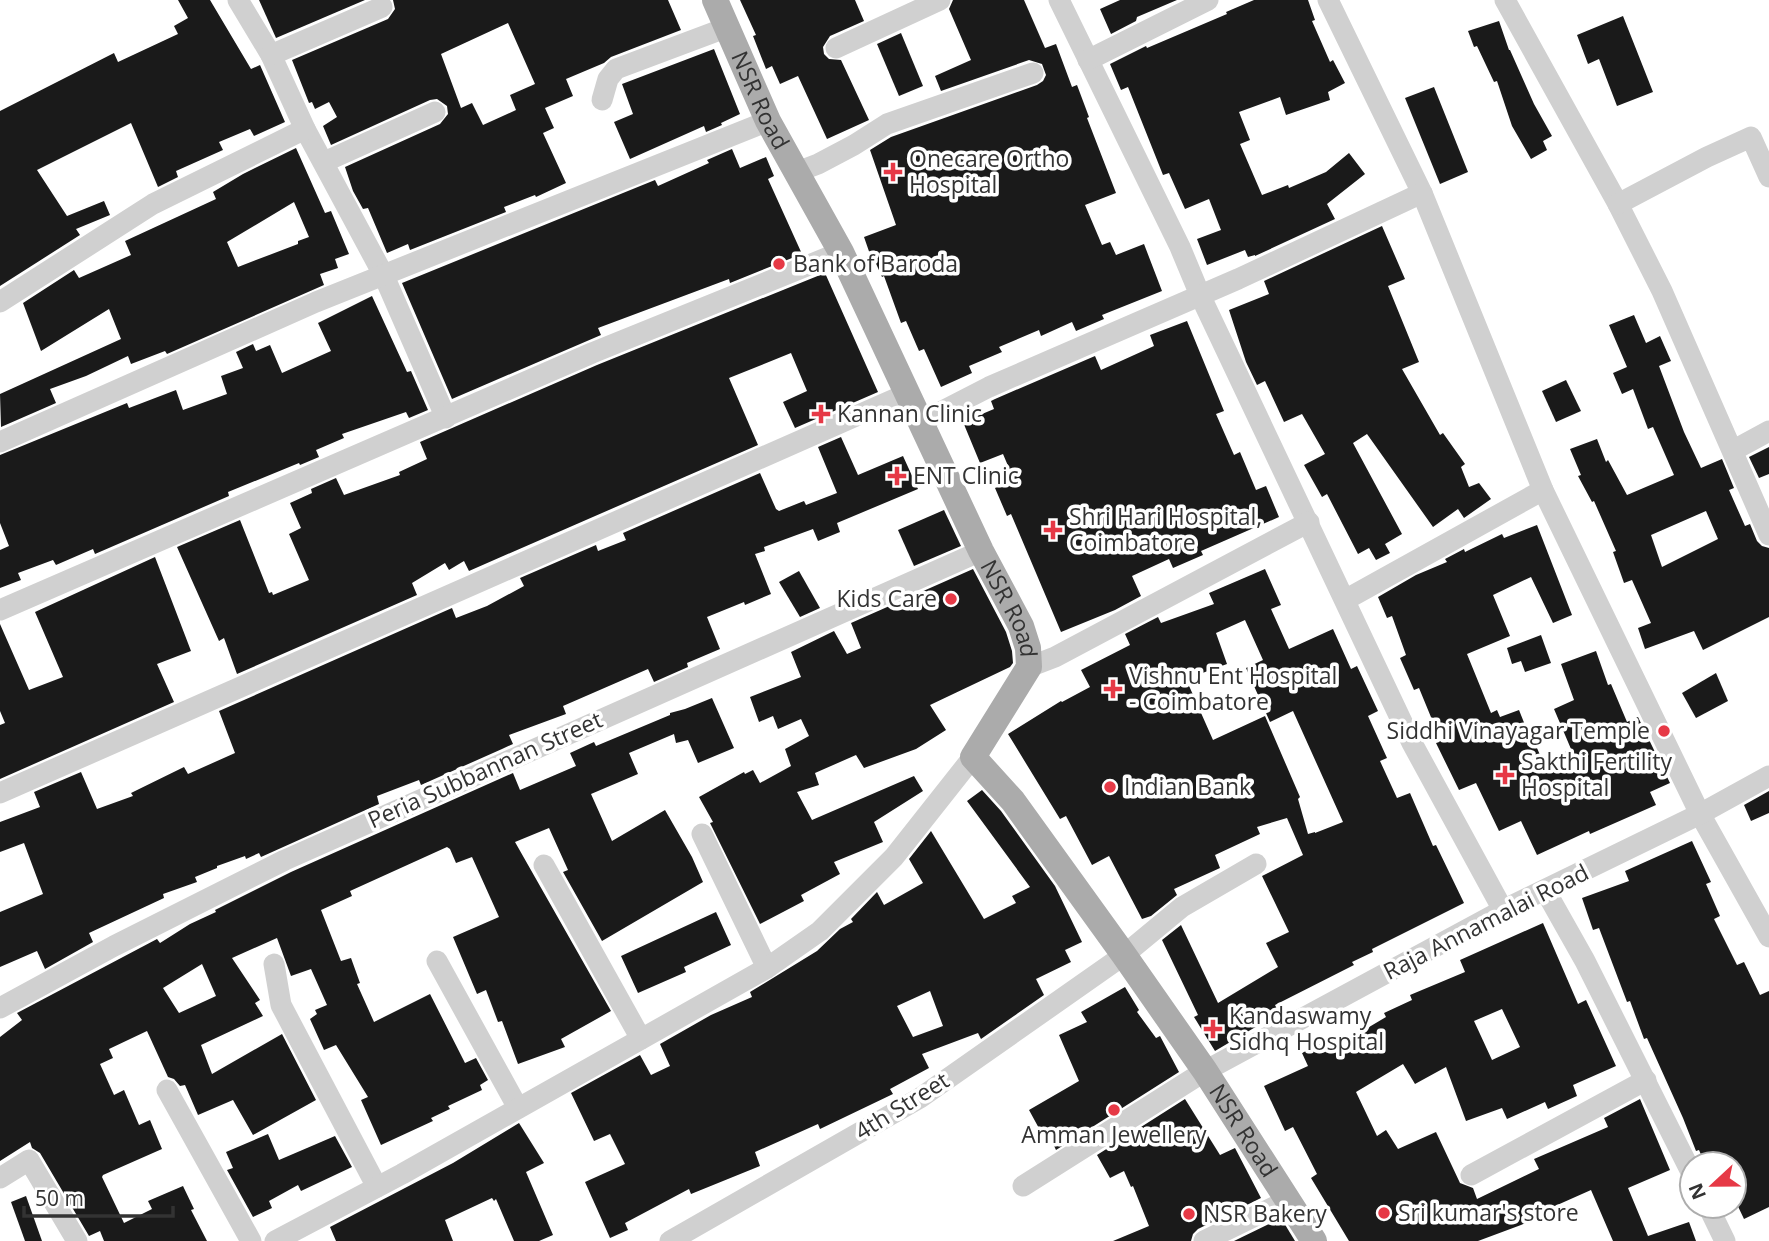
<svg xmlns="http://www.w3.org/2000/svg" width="1769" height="1241" font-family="'Open Sans',sans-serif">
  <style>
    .building { fill: #1a1a1a; fill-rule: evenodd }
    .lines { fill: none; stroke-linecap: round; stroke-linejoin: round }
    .minor { stroke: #d0d0d0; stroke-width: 21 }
    .major { stroke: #ababab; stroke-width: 26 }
    .poi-dot { fill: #e63946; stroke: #fff; stroke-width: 2.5 }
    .labels { text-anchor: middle; stroke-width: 7; stroke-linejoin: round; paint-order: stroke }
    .street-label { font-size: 23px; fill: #333; stroke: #fff }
    .poi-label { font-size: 23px; fill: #333; stroke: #fff; text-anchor: start }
  </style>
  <rect width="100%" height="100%" fill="#fff"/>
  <!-- building -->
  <g class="building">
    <polygon points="178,0 210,0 251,69 260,65 285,122 254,136 250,129 219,142 223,150 176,171 178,177 158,187 131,123 37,170 67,216 104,201 110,215 76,229 80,235 0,286 0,111 114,53 118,62 178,34 174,26 188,18"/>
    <polygon points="259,0 365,0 276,38"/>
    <path d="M393,0h275l13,30 -70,27 -7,6 -38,16 7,17 -28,12 9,20 -11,5 23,50 -30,14 -1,-2 -31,12 2,5 -96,38 -2,-6 -21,9 -19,-45 -5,1 -10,-18 -8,-24 95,-43 8,-10 -1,-8 -10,-7 -7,1 -99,45 -8,-19 14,-9 -8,-15 -14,7 -3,-7 -3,1 -17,-43 96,-41 7,-10zM508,23l27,61 -25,11 6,15 -33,15 -11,-22 -11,5 -20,-54z"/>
    <polygon points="740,0 855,0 864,21 830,36 823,47 824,54 829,59 841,60 869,120 827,139 798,76 780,84 772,66 766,69 753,36 756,35"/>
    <polygon points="953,0 1024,0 1045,48 1056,44 1072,87 1077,85 1089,117 1087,118 1116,193 1085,205 1102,245 1110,242 1116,255 1144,244 1162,291 1102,315 1104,319 1076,331 1072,322 1041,336 1039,330 999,347 1002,352 969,366 972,373 941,387 924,349 919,351 906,321 901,323 884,276 882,277 874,259 872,260 864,237 896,225 870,150 891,137 1037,85 1043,81 1046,75 1042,64 1029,60 941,91 935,76 971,60 949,9"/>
    <polygon points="1120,0 1177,0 1137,17 1136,21 1111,34 1100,9"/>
    <polygon points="1254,0 1308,0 1315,20 1312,21 1330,62 1333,60 1345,83 1328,92 1330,100 1286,115 1280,97 1239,112 1250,140 1240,144 1262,195 1288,185 1289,188 1326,172 1349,153 1365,174 1327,204 1335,219 1255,256 1255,255 1248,257 1245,250 1207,265 1197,239 1221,230 1209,199 1185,209 1169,173 1163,175 1128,87 1121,90 1110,64 1146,46 1147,48 1227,14 1226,12"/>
    <polygon points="1623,16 1653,92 1617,106 1599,59 1588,64 1577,35"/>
    <polygon points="1499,21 1509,50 1510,50 1534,104 1552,136 1543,141 1547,150 1531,159 1512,126 1497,81 1494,82 1477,46 1474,47 1468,31"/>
    <polygon points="901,33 923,86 899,96 877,44"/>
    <polygon points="714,49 740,114 721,123 722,125 706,132 704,126 630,159 614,122 633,114 622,84"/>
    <polygon points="1434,87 1468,172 1440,184 1405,98"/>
    <path d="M296,148l29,65 6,-2 18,43 -14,5 3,9 -18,6 4,11 -157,69 -2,-3 -34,13 -3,-8 -42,20 -36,13 6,14 -55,24 -1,-33 121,-55 -12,-30 -68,42 -18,-48 51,-33 5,8 52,-23 -6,-14 91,-42 -3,-7 30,-18zM294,202l15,35 -11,4v3l-60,23 -11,-25z"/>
    <polygon points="732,149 740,168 766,157 774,176 768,179 802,254 730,283 729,279 598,328 601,335 452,399 402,283 655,180 658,186 709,163 707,160"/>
    <polygon points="1382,226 1405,279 1388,286 1419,362 1402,369 1440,435 1443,433 1465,464 1461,467 1469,487 1479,483 1491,499 1464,518 1458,509 1433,527 1367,434 1353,443 1402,534 1385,544 1390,553 1376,560 1369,548 1358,554 1327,494 1322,497 1304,465 1325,454 1302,414 1284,422 1265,381 1257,385 1246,362 1229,310 1269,294 1264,281"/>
    <polygon points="825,273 878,392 795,428 783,402 807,391 791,353 729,378 758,445 469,571 464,561 449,570 445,563 412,583 417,595 237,674 224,638 219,641 177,547 240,520 269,593 272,592 273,595 309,580 289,534 301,528 290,503 312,493 311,489 336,478 344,495 400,475 399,472 427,459 420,442 597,365"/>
    <polygon points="372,296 407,372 411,371 428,410 409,418 406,412 342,434 344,438 316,450 319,457 300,465 299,463 228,492 229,496 95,554 93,549 56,565 53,560 18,573 21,580 0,588 0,550 9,546 0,523 0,455 127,403 129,408 176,390 183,410 227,394 221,376 243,368 236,352 253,344 256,351 270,345 282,373 331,351 318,323"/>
    <path d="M1634,315l12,28 14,-7 11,25 -12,5 25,66 17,36 21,-9 12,29 -5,2 16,36 5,-2 7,17 5,5 7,2v69l-66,33 -9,-19 -49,18 -7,-21 13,-5 -19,-43 -8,3 -11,-31 3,-1 -22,-50 -2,1 -14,-26 3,-1 -11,-26 27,-10 9,23 2,-2 19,35 47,-20 -21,-48 -5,2 -15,-40 -11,5 -9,-21 14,-6 -18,-42zM1706,511l12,28 -56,28 -11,-32z"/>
    <polygon points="1187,321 1224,411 1216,414 1234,455 1240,452 1256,490 1266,486 1279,517 1201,551 1203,555 1173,568 1169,559 1132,576 1141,596 1115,610 1061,632 1011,514 1007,516 995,488 1014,480 1003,454 980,463 963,422 994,409 991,401 995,399 1095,356 1101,370 1154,346 1150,335"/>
    <polygon points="1566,380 1581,411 1556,422 1542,391"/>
    <polygon points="841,437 858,475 903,456 918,489 837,523 840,532 818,541 813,529 764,547 765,551 755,554 771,594 745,605 744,602 707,617 720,649 687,663 688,667 654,682 648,669 563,706 566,714 509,735 513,744 502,749 421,785 419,780 377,796 379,804 261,857 259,853 246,859 245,856 217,866 217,868 195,877 197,882 163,894 164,898 89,933 93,942 45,969 37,951 0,967 0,912 43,894 24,843 0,852 0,822 40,807 34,792 81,772 97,809 133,796 131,793 184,767 188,774 235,753 219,711 452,608 456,618 487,606 524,586 520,578 596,545 598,551 626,540 623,533 760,473 776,509 779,511 804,501 806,505 837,493 818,447"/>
    <polygon points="1769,447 1769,474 1759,478 1749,457"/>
    <polygon points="944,510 961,546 914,566 898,530"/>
    <polygon points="1537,525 1572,615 1553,623 1531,577 1493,595 1510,636 1467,654 1491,713 1497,710 1500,717 1519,710 1529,735 1531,734 1543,762 1571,749 1554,709 1574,700 1561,664 1596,651 1608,685 1611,684 1627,722 1638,717 1670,783 1650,792 1656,805 1590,834 1589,831 1537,855 1521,821 1499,831 1476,783 1459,790 1436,743 1438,742 1430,723 1433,722 1419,688 1414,690 1400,658 1406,655 1392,616 1387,618 1378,597 1416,575 1447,562 1445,559 1464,549 1465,552 1502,534 1504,538"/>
    <polygon points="155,557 191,651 157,664 174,702 0,779 0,725 5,723 0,711 0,624 29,690 63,677 35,612"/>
    <polygon points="973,569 1006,632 1012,651 1013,663 1010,667 930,705 946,730 916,749 864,768 856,755 815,773 819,785 797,792 812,820 914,776 923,791 874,822 883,842 834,862 840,874 801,895 804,901 760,924 710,823 713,822 699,797 744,772 745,774 753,770 760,783 791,766 785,749 809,736 801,719 778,729 773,716 759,722 750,697 801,677 791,652 834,631 847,654 861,648 851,623"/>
    <path d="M1265,569l16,36 -10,4 18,40 44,-20 18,40 6,-3 21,45 -10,5 19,42 -7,3 17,37 13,-5 23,53 3,-1 28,58 -92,46 1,3 -21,10 2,3 -79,40 4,8 -64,38 -21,-34 4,-2 -36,-75 19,-15 37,78 60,-36 -12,-24 23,-11 -27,-56 41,-21 -16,-37 -30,9 3,7 -45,21 5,13 -46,21 3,6 -26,21 -9,3 -33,-63 -17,9 -26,-49 -6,3 -52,-85 53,-33 1,1 28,-15 -9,-17 49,-25 -5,-11 33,-17 3,6 53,-19 -5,-11zM1245,620l18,40 -17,8 24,54 23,-11 50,111 -28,11v-1l-7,2 -10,-35 2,-2 -35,-81 -52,24 -27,-61 41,-15 -11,-31z"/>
    <polygon points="799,571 820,608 800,617 779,582"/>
    <polygon points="1541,635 1551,663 1525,672 1521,661 1512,664 1507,648"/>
    <polygon points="1716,673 1728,701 1696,718 1682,693"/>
    <path d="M712,698l22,50 -36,15 -10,-23 -12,3 -2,-9 -45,19 9,21 -47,20 21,47 53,-31 27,47 11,25 -101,59 -39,-69 5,-2 -19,-42 -34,14 96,169 -50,28 4,8 -47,17 -16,-43 -4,1 -12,-32 -9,4 -24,-57 46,-20 -27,-60 -16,6 -6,-14 -3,-2 -97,44 2,5 -31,14 20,51 10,-3 9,25 -3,1 17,38 56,-28 35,69 11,-5 12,22 -8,5 2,5 -34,16 2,3 -19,9 2,3 -52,24 -20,-45 7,-3 -32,-52 -12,5 -14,-31 7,-5 -2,-4 12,-5 -16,-36 -20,7 -14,-38 -45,20 28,42 -5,3 8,13 -62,29 11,29 70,-40 34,66 -63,35 -20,-35 -35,15 -13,-30 -5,1 -6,-7 -6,-2 -21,-46 -38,18 4,9 -13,6 14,31 10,-5 15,35 11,-5 12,29 -59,26 -1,2 22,46 28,-14 -4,-8 35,-15 11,23 -3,1 16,31h-103l-4,-10 -11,5 -49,-83 -8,-5 -2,-6 -30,19v-124l22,-17 -5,-7 140,-74 3,4 30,-19 26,-12 -1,-2 76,-38 222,-99 7,17 56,-24 -6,-13 24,-11 2,4 74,-31v-2l15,-4zM202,964l14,32 -37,17 -16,-25z"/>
    <path d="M982,790l19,21 54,75 27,56 -17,8 6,12 -35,17 8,16 -63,44 -3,-6 -56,21 7,14 -39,21 3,5 -73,35 -2,-5 -63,28 5,14 -69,28 -2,-5 -64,34 3,7 -18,8 -25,-56 40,-18 -15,-30 -16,7 -23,-48 69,-38 11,20 19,-9 -10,-22 51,-29 41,-18 -2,-5 67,-41 23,-22 13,-7 -2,-3 26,-27 7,13 39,-22 -14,-24 22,-28 53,88 32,-16 -4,-7 18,-9 -63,-86zM930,991l13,35 -30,11 -16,-31z"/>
    <polygon points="1769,791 1769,813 1751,821 1744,805"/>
    <polygon points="1692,841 1711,882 1706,884 1720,916 1714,919 1737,965 1744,962 1760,995 1769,991 1769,1207 1744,1219 1734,1198 1734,1164 1705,1164 1699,1150 1696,1151 1683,1118 1647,1038 1644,1039 1630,1001 1627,1002 1599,928 1593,930 1582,898 1629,881 1625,871"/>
    <polygon points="716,912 731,945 684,967 686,972 638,993 621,956"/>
    <path d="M1543,923l35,81 8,-4 30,66 -43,19 4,11 -29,13 -3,-7 -38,17 -5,-11 -36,13 -20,-54 -31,17 -12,-20 -47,28 21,44 9,-6 12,19 38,-17 24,51 13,5 4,11 62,-30 -5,-10 74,-32 -4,-9 36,-19 30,71 -42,18 20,48 41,-14 7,19h-83l-22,-51 -45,20 1,3 -26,12 -43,16h-129l-38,-63 6,-4 -24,-47 -8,4 -21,-45 44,-20 -6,-13 26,-13 4,9 54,-32 -2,-4 28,-13 -2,-5 55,-23 -5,-12zM1502,1009l18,38 -28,13 -18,-39z"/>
    <polygon points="1125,987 1139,1010 1137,1012 1156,1038 1160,1036 1179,1072 1056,1150 1046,1129 1041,1132 1029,1110 1079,1081 1059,1035 1087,1022 1081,1012"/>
    <polygon points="1185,1099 1220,1155 1235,1148 1261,1198 1198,1229 1193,1234 1191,1241 1113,1241 1149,1226 1133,1186 1131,1187 1124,1171 1110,1178 1097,1155"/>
    <polygon points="519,1123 544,1163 526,1172 553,1235 539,1241 514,1241 496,1199 494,1201 492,1198 445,1220 453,1241 336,1241 330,1227 453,1163"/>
    <polygon points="268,1134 279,1160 335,1136 352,1167 301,1191 298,1185 269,1201 272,1208 253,1217 227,1170 233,1168 226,1152"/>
    <polygon points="26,1196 42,1241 25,1241 11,1202"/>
    <polygon points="1281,1218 1295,1241 1234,1241"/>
  </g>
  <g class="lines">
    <!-- minor -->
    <g class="minor">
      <polyline points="238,0 271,55 305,129 384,276 446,418"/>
      <polyline points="1059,0 1180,247 1200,295 1412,743 1503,910"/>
      <polyline points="1328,0 1422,193 1543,490 1700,814 1769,937"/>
      <polyline points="1505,0 1618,204 1662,291 1769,535"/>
      <polyline points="836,48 940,0"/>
      <polyline points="271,55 382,7"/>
      <polyline points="1088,60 1208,0"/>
      <polyline points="602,100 608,79 616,69 728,27"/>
      <polyline points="324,162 435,112"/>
      <polyline points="797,172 818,164 854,145 887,124 1033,73"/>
      <polyline points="1618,204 1707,157 1751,137 1769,177"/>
      <polyline points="0,302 153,204 305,129"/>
      <polyline points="919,423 989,387 1238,279 1422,193"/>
      <polyline points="0,442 316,302 768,121"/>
      <polyline points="1734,450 1769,431"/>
      <polyline points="1345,600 1543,490"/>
      <polyline points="0,610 592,353 841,252"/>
      <polyline points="1029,667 1055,657 1309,522"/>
      <polyline points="0,793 906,394"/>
      <polyline points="702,834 767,968"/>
      <polyline points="544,865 641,1039"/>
      <polyline points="1545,890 1585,961 1692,1174"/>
      <polyline points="437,961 518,1108"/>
      <polyline points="274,964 281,1005 377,1187"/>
      <polyline points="0,1008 114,946 285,860 981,551"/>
      <polyline points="167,1090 251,1241"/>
      <polyline points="1471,1175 1646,1080"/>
      <polyline points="0,1178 29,1160 77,1241"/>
      <polyline points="1023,1186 1205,1071 1503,910 1700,814 1769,776"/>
      <polyline points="1708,1206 1725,1241"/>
      <polyline points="275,1241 402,1174 767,968 820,931 894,857 973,757"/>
      <polyline points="670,1241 920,1098 1124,955 1182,907 1256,864"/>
      <polyline points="1204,1241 1288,1200"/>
    </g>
    <!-- major -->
    <path class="major" id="s1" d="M715,0l53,121 73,131 140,299 40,75 7,22 1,19 -56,90 40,44 111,154 81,116 109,170"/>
  </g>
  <!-- markers -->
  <g class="poi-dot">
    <path d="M889.5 161.5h7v7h7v7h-7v7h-7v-7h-7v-7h7z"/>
    <circle cx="779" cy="264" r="7"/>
    <path d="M817.5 403.5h7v7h7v7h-7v7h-7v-7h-7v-7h7z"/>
    <path d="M893.5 465.5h7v7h7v7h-7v7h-7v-7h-7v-7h7z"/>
    <path d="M1049.5 519.5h7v7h7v7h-7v7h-7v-7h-7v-7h7z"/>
    <circle cx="951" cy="599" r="7"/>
    <path d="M1109.5 678.5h7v7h7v7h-7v7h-7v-7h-7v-7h7z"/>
    <circle cx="1664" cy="731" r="7"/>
    <path d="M1501.5 764.5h7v7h7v7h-7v7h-7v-7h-7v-7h7z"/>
    <circle cx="1110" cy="787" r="7"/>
    <path d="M1209.5 1018.5h7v7h7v7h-7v7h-7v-7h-7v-7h7z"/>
    <circle cx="1114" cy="1110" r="7"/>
    <circle cx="1384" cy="1213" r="7"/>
    <circle cx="1189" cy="1214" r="7"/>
  </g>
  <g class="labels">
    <!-- street labels -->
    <g class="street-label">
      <text dy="8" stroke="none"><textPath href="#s1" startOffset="110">NSR Road</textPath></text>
      <text dy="8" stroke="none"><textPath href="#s1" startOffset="677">NSR Road</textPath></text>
      <text transform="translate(485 770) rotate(-24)" y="8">Peria Subbannan Street</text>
      <text transform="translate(1486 922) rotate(-27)" y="8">Raja Annamalai Road</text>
      <text transform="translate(902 1106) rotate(-32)" y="8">4th Street</text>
      <text dy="8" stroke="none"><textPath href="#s1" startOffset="1307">NSR Road</textPath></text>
    </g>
    <!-- poi labels -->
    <g class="poi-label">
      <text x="909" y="167">Onecare Ortho<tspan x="909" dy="26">Hospital</tspan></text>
      <text x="793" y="272">Bank of Baroda</text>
      <text x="837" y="422">Kannan Clinic</text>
      <text x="913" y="484">ENT Clinic</text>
      <text x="1069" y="525">Shri Hari Hospital,<tspan x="1069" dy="26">Coimbatore</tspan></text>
      <text x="937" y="607" text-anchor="end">Kids Care</text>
      <text x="1129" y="684">Vishnu Ent Hospital<tspan x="1129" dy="26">- Coimbatore</tspan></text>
      <text x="1650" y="739" text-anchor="end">Siddhi Vinayagar Temple</text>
      <text x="1521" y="770">Sakthi Fertility<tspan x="1521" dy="26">Hospital</tspan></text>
      <text x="1124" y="795">Indian Bank</text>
      <text x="1229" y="1024">Kandaswamy<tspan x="1229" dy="26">Sidhq Hospital</tspan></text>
      <text x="1114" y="1143" text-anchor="middle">Amman Jewellery</text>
      <text x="1398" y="1221">Sri kumar's store</text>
      <text x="1203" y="1222">NSR Bakery</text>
    </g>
  </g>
  <!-- north arrow -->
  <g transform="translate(1713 1185) rotate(248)"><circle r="33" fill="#ffffff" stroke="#adadad" stroke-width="2"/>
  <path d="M0-5L12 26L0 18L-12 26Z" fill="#e63946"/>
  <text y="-10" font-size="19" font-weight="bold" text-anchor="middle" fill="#333333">N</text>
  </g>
  <!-- scale -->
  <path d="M24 1206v10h149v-10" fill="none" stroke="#333333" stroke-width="3.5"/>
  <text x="35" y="1206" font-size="21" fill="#333333" stroke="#ffffff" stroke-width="5" paint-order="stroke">50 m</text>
</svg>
